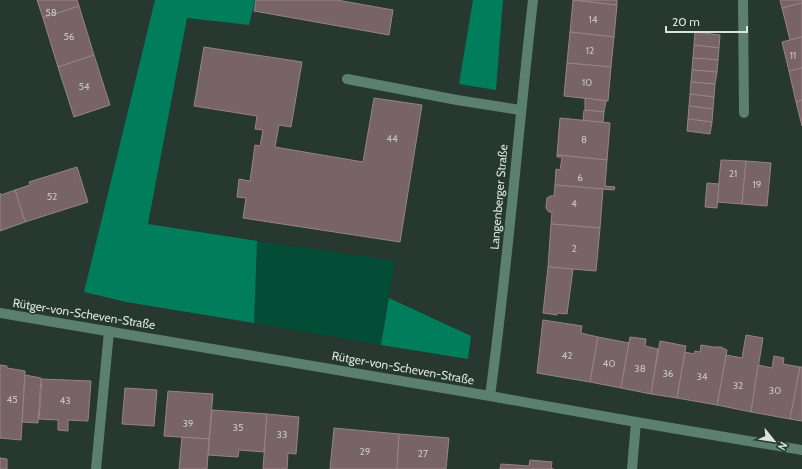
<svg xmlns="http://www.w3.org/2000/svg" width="802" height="469" font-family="Cabin,sans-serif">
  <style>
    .green { fill: #034d37 }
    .forest { fill: #007e5c }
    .building { fill: #786366; stroke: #988385 }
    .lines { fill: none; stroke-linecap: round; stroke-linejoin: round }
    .minor { stroke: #5b8070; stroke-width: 10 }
    .labels { text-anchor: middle; stroke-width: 3; stroke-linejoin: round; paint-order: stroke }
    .number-label { font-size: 10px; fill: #c1c4c1 }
    .street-label { font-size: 12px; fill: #d9e4df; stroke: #263830 }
  </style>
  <rect width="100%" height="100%" fill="#263830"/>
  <!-- green -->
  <polygon class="green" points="257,241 395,261 381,345 254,323"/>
  <!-- forest -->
  <g class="forest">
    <polygon points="155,0 255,0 249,25 187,18 148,224 257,241 254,323 126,302 84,292"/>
    <polygon points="473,0 503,0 496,90 459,84"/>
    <polygon points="389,298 471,336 468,359 381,345"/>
  </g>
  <!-- building -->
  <g class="building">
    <polygon points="37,0 77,0 79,6 43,18"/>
    <polygon points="256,0 337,0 393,10 389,35 254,11"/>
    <polygon points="573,0 617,5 614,37 570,32"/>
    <polygon points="573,0 617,0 617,5"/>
    <polygon points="780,0 802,0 802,3 782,8"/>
    <polygon points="802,3 802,37 790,40 782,8"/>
    <polygon points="79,6 94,55 58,67 43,18"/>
    <polygon points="570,32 614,37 611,67 567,63"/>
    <polygon points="695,32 720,35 719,48 694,45"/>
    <polygon points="802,37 802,68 789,71 782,42"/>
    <polygon points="694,45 719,48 718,60 693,58"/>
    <polygon points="204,47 302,62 291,127 279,125 275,147 363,162 374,98 422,105 400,242 243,218 246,198 237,197 239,179 250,181 255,145 260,146 263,130 255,129 257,116 194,106"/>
    <polygon points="94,55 110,105 74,117 58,67"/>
    <polygon points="693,58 718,60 717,72 692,70"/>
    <polygon points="567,63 611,67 608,101 564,96"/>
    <polygon points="802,68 802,100 796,102 789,71"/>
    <polygon points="692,70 717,72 715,84 691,82"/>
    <polygon points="691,82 715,84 714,97 690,94"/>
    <polygon points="690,94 714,97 713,109 689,106"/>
    <polygon points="585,98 606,101 604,112 585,110"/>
    <polygon points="802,100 802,126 796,102"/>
    <polygon points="689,106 713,109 712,122 688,119"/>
    <polygon points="584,110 604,112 603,123 583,121"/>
    <polygon points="560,118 610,123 607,160 557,155"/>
    <polygon points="688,119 712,122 710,134 687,131"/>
    <polygon points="557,155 607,160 605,186 615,187 614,190 555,185 556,169 560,170 562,157 557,157"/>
    <polygon points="721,160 746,161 742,204 717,202"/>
    <polygon points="746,161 771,163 767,206 742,204"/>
    <polygon points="77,167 88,202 25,222 15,190 30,185 29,182"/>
    <polygon points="707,183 719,184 717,208 705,207"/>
    <polygon points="555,185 603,189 600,228 551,224 552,212 549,212 546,208 547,198 550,196 554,196"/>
    <polygon points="15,190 25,222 0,231 0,193 1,195"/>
    <polygon points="551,224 600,228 596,271 548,267"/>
    <polygon points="548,267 573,269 567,314 557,313 557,315 543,313"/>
    <polygon points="543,320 582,326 581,333 598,337 590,382 537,373"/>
    <polygon points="746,335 763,338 751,412 717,405 726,355 742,358"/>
    <polygon points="598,337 629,343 621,388 590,382"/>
    <polygon points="630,337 646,339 645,346 658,349 651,394 621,388"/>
    <polygon points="660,341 686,346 677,398 651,394"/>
    <polygon points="701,345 713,347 721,347 727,350 717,405 677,398 685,352 694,354 695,351 700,352"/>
    <polygon points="774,356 784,358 783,364 800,367 790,419 751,412 758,365 772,368"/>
    <polygon points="0,365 7,366 7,368 25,371 21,440 0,438"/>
    <polygon points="800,367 802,367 802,421 790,419"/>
    <polygon points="25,375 41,378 38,423 22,422"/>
    <polygon points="42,379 91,381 88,421 68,420 68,431 58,430 58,420 39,419"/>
    <polygon points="125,388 157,390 154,426 122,424"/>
    <polygon points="168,391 213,394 209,439 164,436"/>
    <polygon points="212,410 267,414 264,452 239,450 238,457 208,455"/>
    <polygon points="267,414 299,417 296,454 288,453 287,469 263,469"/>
    <polygon points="334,428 399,434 397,469 330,469"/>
    <polygon points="399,434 449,438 446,469 397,469"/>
    <polygon points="182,437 209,439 207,469 179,469"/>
    <polygon points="0,458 7,459 7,469 0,469"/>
    <polygon points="530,460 552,462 551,469 554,469 500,469 501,464 529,466"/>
  </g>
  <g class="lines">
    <!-- minor -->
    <g class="minor">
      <polyline points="743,0 744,113"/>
      <polyline points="347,79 457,100 520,110"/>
      <polyline points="0,313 490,396 636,422 802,450"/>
      <path d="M490,396c18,-132 28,-264 43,-396"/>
      <polyline points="96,469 109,331"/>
      <polyline points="632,469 636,422"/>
    </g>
  </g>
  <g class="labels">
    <!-- number labels -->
    <g class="number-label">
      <text x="51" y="16">58</text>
      <text x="593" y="23">14</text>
      <text x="69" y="40">56</text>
      <text x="590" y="54">12</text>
      <text x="793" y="59">11</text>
      <text x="587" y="86">10</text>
      <text x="84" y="90">54</text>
      <text x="392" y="142">44</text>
      <text x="584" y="143">8</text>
      <text x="733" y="177">21</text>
      <text x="580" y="181">6</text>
      <text x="757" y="188">19</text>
      <text x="52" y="200">52</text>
      <text x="574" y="207">4</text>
      <text x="574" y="252">2</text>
      <text x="567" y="359">42</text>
      <text x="609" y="367">40</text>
      <text x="640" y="372">38</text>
      <text x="668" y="377">36</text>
      <text x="702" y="380">34</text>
      <text x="738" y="389">32</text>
      <text x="775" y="394">30</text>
      <text x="12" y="403">45</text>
      <text x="65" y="404">43</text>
      <text x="188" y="427">39</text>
      <text x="238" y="431">35</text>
      <text x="282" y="438">33</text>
      <text x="365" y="455">29</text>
      <text x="423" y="457">27</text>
    </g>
    <!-- street labels -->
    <g class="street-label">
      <text transform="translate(499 197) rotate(-85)" y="4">Langenberger Straße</text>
      <text transform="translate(84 314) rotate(9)" y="4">Rütger-von-Scheven-Straße</text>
      <text transform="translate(403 368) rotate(10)" y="4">Rütger-von-Scheven-Straße</text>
    </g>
  </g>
  <!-- north arrow -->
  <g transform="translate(774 441) rotate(120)" stroke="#263830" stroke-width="3" paint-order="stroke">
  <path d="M0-3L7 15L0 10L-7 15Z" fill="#d9e4df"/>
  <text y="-6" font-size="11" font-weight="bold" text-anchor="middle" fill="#d9e4df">N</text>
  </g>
  <!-- scale -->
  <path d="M666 26v6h81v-6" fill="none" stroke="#d9e4df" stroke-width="2"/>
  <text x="672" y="26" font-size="12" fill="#d9e4df" stroke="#263830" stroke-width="3" paint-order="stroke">20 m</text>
</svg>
